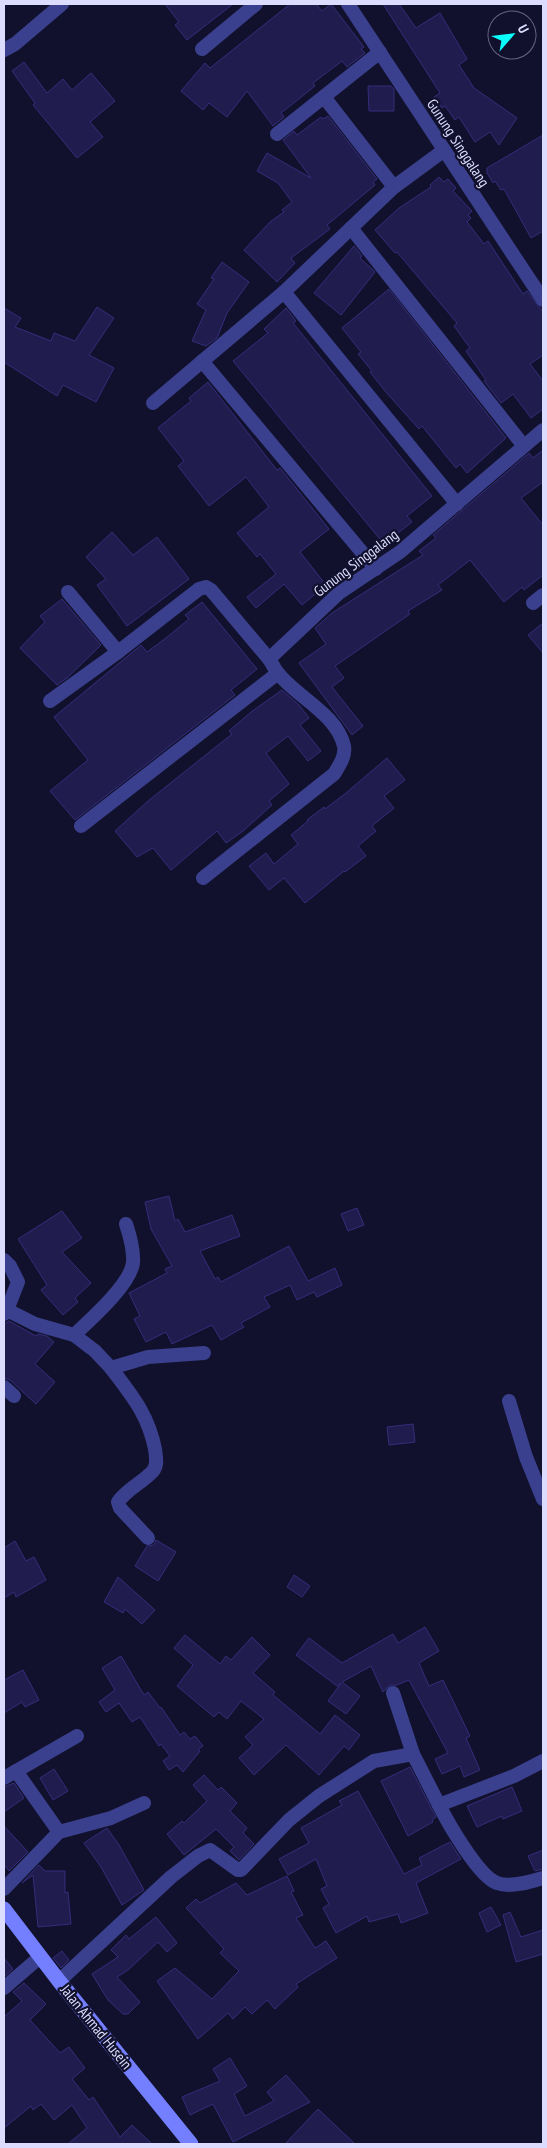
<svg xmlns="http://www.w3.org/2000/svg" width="547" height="2148" font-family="'PT Sans Narrow',sans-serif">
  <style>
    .building { fill: #211c4e; stroke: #342d7b }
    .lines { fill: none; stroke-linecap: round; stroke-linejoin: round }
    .street { stroke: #3a408d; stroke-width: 14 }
    .secondary { stroke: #737fff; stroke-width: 15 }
    .labels { text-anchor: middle; stroke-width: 4.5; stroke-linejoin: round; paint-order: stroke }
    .street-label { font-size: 15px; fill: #dcdcff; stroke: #12112d }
  </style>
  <rect width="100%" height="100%" fill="#12112d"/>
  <!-- building -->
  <g class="building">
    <polygon points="165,4 233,4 187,40 175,25 179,22"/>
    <polygon points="290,4 316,4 322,11 331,4 364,47 361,49 365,53 347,67 342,61 313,83 315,86 281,113 284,117 273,126 247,91 227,117 209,103 203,110 181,91 205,63 210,68"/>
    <polygon points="383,4 399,4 416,28 440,13 467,59 459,65 474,88 517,118 499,145 490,132 475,142 459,117 455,120 445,106 442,108 434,97 440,93"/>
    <polygon points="24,62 47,93 63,79 72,90 91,73 115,101 90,122 103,137 77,158 33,105 35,103 12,71"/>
    <polygon points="368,86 391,86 394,89 394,111 369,111"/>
    <polygon points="328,116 377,179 373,182 375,185 327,225 330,229 291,258 295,263 277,282 244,250 270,222 284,212 282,210 292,202 278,183 257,171 267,153 311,178 283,140 294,131 297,135 321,117 323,119"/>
    <polygon points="543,135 543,231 531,238 504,189 501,190 495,181 493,183 487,173 487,168"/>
    <polygon points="439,177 444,182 448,179 456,188 453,191 472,211 468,215 471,218 467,222 484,244 488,241 523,294 527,291 543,312 543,355 530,364 543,381 543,409 531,418 513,394 501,403 484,381 486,380 466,351 470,348 454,326 457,323 397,252 395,253 375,230 399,208 431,187 430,185"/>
    <polygon points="354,246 362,256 360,258 375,272 341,315 314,293"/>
    <polygon points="222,262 249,282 227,313 217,338 206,346 192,341 206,310 197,304 214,279 211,278"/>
    <polygon points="389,289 506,438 467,473 460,464 456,468 422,426 419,429 385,391 370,372 372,371 358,354 361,352 342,328"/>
    <polygon points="97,307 114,318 89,355 114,368 96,402 63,385 57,396 4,362 4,308 21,318 15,327 51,341 54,333 75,341"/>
    <polygon points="286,308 296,321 293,323 432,496 407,516 412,522 384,544 233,361 268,333 264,329"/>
    <polygon points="208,382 277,470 280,468 329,529 300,552 326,585 302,605 284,584 256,608 247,597 276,574 260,554 257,557 237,533 269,507 246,477 209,506 178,466 184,461 158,428 191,401 189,398"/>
    <polygon points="543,450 543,482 521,498 543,525 543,575 524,590 522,587 504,602 470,560 438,585 442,590 408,611 410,614 335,666 344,678 332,687 363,726 352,735 299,663 326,644 315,628 332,613 423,555 419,551 436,538 433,535 529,453 533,458"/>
    <polygon points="112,532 133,555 157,537 189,579 127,626 97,585 106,579 86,557"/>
    <polygon points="62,599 101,645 67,678 57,685 20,648 45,622 40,616"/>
    <polygon points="202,602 257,669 231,690 235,695 75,820 50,791 88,760 54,717 141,645 147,652 166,638 189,619 185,615"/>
    <polygon points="543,623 543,653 528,635"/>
    <polygon points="282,690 299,705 309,718 300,725 321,751 308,761 288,736 266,753 289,784 269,801 272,805 243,831 226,843 217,831 171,870 153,848 137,857 115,831 148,801 232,734 229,731 251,712"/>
    <polygon points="387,758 405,780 384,796 394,808 372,826 376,831 358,846 366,856 345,872 344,871 305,903 284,878 269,890 249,866 266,853 274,864 298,844 291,835 308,821 307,820 324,807 325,809 346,793"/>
    <polygon points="169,1196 175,1221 178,1219 185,1232 232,1215 240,1236 200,1251 215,1279 218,1277 221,1282 289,1246 308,1281 335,1268 342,1285 317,1297 314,1292 297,1300 290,1285 264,1297 270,1307 241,1323 244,1327 221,1340 212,1325 172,1344 166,1332 146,1342 134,1319 140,1316 129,1293 167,1273 165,1269 172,1266 151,1229 145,1202"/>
    <polygon points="357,1208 364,1225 348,1231 341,1214"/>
    <polygon points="62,1211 82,1238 62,1252 91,1283 75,1298 78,1302 63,1315 41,1290 47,1285 18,1239"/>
    <polygon points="9,1321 36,1336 38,1334 47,1336 54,1342 35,1364 55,1382 36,1404 10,1380 4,1378 4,1324"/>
    <polygon points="413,1424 415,1442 389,1445 387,1427"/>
    <polygon points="156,1540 176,1552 158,1581 135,1566 147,1546 154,1545"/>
    <polygon points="15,1541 26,1561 34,1557 46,1580 16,1597 14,1592 4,1598 4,1548"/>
    <polygon points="294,1575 310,1586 302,1597 287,1587"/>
    <polygon points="118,1577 155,1610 142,1624 125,1609 123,1613 104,1602"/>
    <polygon points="425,1627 439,1651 419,1663 429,1686 443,1680 470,1736 466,1738 480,1770 464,1777 460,1766 442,1774 435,1759 448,1753 409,1680 397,1685 390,1685 383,1692 371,1666 342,1682 360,1696 346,1714 328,1701 341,1683 337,1686 296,1655 309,1638 342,1663 393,1634 398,1643"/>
    <polygon points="185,1635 220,1664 226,1656 231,1660 252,1637 270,1655 253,1673 275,1692 273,1695 320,1734 335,1715 360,1735 349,1750 344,1746 319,1775 286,1745 254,1775 239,1758 253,1745 245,1737 264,1719 241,1701 227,1719 219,1712 214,1717 177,1686 193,1665 174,1648"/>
    <polygon points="121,1656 144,1695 148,1692 160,1708 161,1707 180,1735 184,1732 190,1739 195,1736 203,1746 198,1749 200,1751 183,1772 177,1765 169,1770 163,1761 170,1756 161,1744 159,1746 140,1717 132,1722 119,1703 106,1712 99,1702 115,1690 102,1668"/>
    <polygon points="23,1670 39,1700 25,1707 22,1702 4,1713 4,1680"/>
    <polygon points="410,1767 436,1817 432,1820 433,1822 408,1836 381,1781"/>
    <polygon points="54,1769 68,1791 53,1800 40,1778"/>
    <polygon points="204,1775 218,1790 221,1787 237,1803 230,1811 247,1828 243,1833 254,1844 239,1860 230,1851 234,1847 216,1829 184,1855 167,1834 182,1821 184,1823 207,1801 193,1785"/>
    <polygon points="14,1783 24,1798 4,1812 4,1787"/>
    <polygon points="512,1787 522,1811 503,1819 502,1816 477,1827 467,1806"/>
    <polygon points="358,1791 404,1874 422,1865 419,1858 450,1842 461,1859 416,1883 428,1913 401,1923 398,1914 369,1922 367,1916 336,1933 323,1908 329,1904 321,1889 327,1886 316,1859 288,1875 279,1859 309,1843 301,1828 342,1805 339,1801"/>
    <polygon points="4,1826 28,1852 9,1871 4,1864"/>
    <polygon points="107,1828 119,1845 144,1890 122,1905 101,1867 84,1843"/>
    <polygon points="543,1850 543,1869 535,1871 528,1856"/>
    <polygon points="39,1865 45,1871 65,1871 65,1893 68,1892 71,1924 38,1927 33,1875 22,1883"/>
    <polygon points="287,1876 294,1891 291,1892 303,1915 296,1918 315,1948 326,1941 337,1958 296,1984 298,1987 275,2009 267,2000 252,2014 245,2007 233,2019 228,2013 198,2039 157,1981 175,1968 212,1999 239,1971 220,1953 224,1949 186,1908 196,1899 200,1903 236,1883 247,1895"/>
    <polygon points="491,1907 501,1925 487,1932 479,1913"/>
    <polygon points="510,1912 521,1937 543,1930 543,1954 516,1962 503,1915"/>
    <polygon points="156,1917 177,1943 167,1952 158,1942 128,1970 117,1977 140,2002 128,2014 123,2014 108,2000 92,1974 118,1957 111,1950 126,1935 129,1939"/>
    <polygon points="62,1951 69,1960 61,1968 53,1958"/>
    <polygon points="4,1958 13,1969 4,1977"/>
    <polygon points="24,1983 46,2004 30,2020 60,2053 69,2047 85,2068 72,2079 89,2100 93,2097 120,2137 132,2125 152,2144 68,2144 87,2128 72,2105 54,2120 41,2104 33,2110 31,2106 4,2128 4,2017 22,2001 13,1992"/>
    <polygon points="230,2058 247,2086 234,2094 245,2116 274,2101 267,2092 286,2075 310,2102 233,2142 213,2104 190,2115 182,2097 220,2081 213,2069"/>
    <polygon points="318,2109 355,2144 285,2144"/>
  </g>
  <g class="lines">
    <!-- street -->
    <g class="street">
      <polyline points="348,4 543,300"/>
      <polyline points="202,49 256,4"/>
      <polyline points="4,50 15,44 62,4"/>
      <polyline points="324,97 394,187"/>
      <polyline points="277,134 380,52"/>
      <polyline points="351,228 523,445"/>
      <polyline points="284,292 457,504"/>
      <polyline points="202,361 376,569"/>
      <polyline points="153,403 284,292 394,187 443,151"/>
      <polyline points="68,592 118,652"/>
      <polyline points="533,603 543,595"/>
      <polyline points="50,701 118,652 199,589 206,587 211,590 269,659"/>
      <polyline points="81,826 278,673"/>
      <path d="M203,878l131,-104c5,-8 12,-18 10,-28 -8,-33 -48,-49 -67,-74 -3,-4 -5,-9 -8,-13l70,-66 61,-41 143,-122"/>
      <polyline points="4,1260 10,1266 18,1282 7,1310"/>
      <polyline points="4,1314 7,1310 35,1324 74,1335 95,1351 111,1368 148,1357 204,1353"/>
      <path d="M74,1335c16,-15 56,-50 59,-72 1,-13 -3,-27 -7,-39"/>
      <path d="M111,1368c21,28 37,46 44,81 1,8 3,16 -2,22 -11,12 -26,18 -35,31l2,6 28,30"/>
      <polyline points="4,1387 14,1396"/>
      <polyline points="509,1401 526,1457 543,1499"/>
      <polyline points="393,1693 413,1754 439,1805 514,1776 543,1761"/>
      <polyline points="16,1771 59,1832"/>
      <polyline points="4,1778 77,1736"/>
      <path d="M439,1805c9,18 40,72 58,78 13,5 33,-1 46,-5"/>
      <polyline points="4,1889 59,1832 111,1818 144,1803"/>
      <polyline points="59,1981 171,1877 198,1856 210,1850 238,1870 241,1870 289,1820 319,1796 374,1761 413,1754"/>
      <polyline points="4,1988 40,1957"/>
    </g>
    <!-- secondary -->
    <polyline class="secondary" points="4,1909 59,1981 191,2144"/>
  </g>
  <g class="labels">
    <!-- street labels -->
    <g class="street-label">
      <text transform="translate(458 143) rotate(57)" y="5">Gunung Singgalang</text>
      <text transform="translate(356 563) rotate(-37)" y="5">Gunung Singgalang</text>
      <text transform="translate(96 2027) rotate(51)" y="5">Jalan Ahmad Husein</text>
    </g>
  </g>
  <!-- border -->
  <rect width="547" height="2148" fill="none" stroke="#dcdcff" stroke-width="10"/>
  <!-- north arrow -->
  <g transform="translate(512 35) rotate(62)"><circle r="24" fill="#12112d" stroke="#636281"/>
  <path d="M0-4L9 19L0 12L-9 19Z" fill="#08fffc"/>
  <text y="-8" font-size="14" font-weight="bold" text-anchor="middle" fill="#dcdcff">U</text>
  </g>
</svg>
